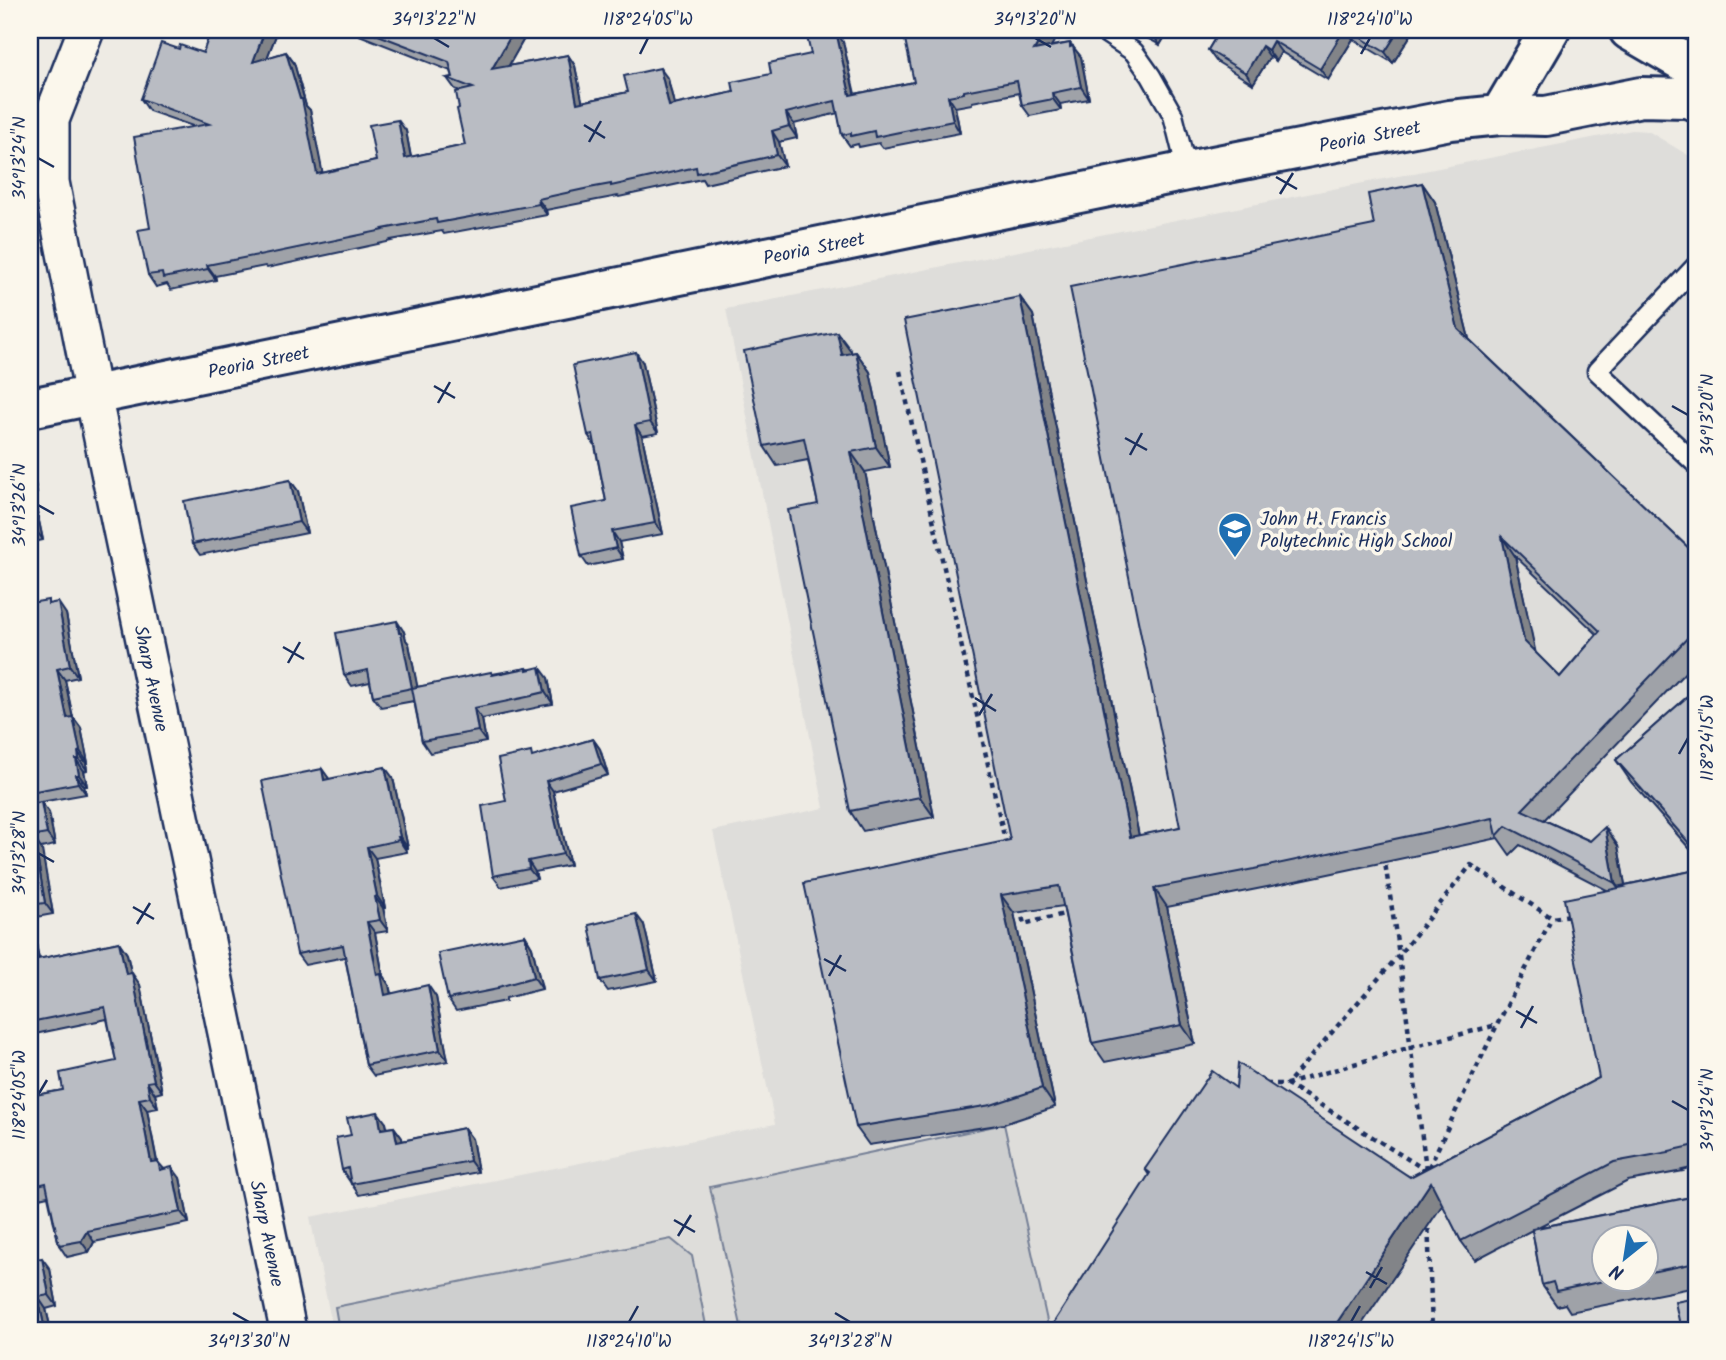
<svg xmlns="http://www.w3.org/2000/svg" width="1726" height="1360" font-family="Kalam,sans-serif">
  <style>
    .built { fill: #deddda; fill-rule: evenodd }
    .green { fill: #cecfcf; stroke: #747f96; stroke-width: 2 }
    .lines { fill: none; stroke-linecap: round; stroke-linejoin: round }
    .service-casing { stroke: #1b2f5e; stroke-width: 23 }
    .minor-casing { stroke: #1b2f5e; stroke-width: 40 }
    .tertiary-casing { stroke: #1b2f5e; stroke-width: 44 }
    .primary-casing { stroke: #1b2f5e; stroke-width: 44 }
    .path { stroke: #1b2f5e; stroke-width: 4.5; stroke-dasharray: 5 5; stroke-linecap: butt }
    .service { stroke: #fbf7ec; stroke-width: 18 }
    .minor { stroke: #fbf7ec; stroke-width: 35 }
    .tertiary { stroke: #fbf7ec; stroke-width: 38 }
    .primary { stroke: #fbf7ec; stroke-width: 38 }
    .wall { fill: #9fa2a8; stroke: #1b2f5e; stroke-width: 2; fill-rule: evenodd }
    .shaded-wall { fill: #828488; stroke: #1b2f5e; stroke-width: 2 }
    .building { fill: #b9bcc3; stroke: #1b2f5e; stroke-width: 2; fill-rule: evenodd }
    .ticks { fill: none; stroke: #1b2f5e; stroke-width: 2.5 }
    .labels { text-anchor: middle; stroke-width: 7; stroke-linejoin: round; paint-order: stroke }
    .street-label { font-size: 19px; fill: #1b2f5e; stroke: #fbf7ec }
    .poi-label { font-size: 19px; fill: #1b2f5e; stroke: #fbf7ec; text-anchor: start }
    .neatline { fill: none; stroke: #1b2f5e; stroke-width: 2.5 }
    .ticks-label { font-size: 18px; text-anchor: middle; fill: #1b2f5e }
  </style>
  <rect width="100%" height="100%" fill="#eeebe4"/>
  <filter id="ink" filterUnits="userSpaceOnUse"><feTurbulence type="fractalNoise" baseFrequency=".0143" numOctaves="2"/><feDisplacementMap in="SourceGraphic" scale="14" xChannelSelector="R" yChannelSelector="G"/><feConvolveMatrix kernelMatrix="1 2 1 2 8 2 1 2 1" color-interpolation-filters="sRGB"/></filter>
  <g filter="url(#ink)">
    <!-- built -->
    <path class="built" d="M1632,130l16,1 48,29v1170h-1363l-23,-113 465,-93 -62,-293 111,-23 -98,-499zM1604,1238h42v42h-42z"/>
    <!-- green -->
    <g class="green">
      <polygon points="1004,1124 1049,1330 742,1330 710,1187"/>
      <polygon points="671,1239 692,1256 707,1330 339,1330 335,1307"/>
    </g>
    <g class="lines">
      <!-- service casing -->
      <g class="service-casing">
        <g id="service">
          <polyline points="1101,30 1134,52 1151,76 1173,115 1187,171"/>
          <polyline points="1696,266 1597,371 1696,464"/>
        </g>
      </g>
      <!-- minor casing -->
      <g class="minor-casing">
        <g id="minor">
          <path id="s1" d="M86,30l-35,90v62l42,213 195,935"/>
        </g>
      </g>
      <!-- tertiary casing -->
      <g class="tertiary-casing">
        <g id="tertiary">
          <path id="s2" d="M30,408l1157,-237 263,-51 50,-5 50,-85"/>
        </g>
      </g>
      <!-- primary casing -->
      <g class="primary-casing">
        <g id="primary">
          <polyline points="1629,30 1696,69"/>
          <polyline points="1500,115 1546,116 1641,97 1686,98 1696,101"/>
        </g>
      </g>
      <!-- path -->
      <g class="path">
        <polyline points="900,371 1006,845"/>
        <polyline points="1384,856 1399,955 1287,1084 1427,1171 1497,1025"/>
        <polyline points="1020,908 1024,924 1068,913"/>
        <polyline points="1266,1084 1287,1084 1411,1047 1497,1025 1552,918"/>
        <polyline points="1426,1169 1399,955 1471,865 1552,918 1571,915"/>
        <polyline points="1428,1219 1432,1330"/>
      </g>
      <!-- service -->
      <use href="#service" class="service"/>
      <!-- minor -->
      <use href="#minor" class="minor"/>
      <!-- tertiary -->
      <use href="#tertiary" class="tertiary"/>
      <!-- primary -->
      <use href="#primary" class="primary"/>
    </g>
    <!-- wall -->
    <g class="wall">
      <polygon points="211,30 278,30 267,58 286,52 294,63 306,106 310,110 322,173 376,161 406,131 411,157 465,145 459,108 460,91 455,89 447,78 453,77 451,71 359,35 355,30 529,30 508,66 568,55 575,66 582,102 628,92 668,79 674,105 734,92 811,54 843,42 855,94 914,82 1051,46 1070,43 1081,57 1089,99 1060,104 1061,110 1030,116 1022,105 1019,93 972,102 972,104 955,107 960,133 883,148 879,143 859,147 858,144 850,146 842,135 838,113 794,124 797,138 779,142 785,166 705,184 702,179 619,197 618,196 597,200 546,210 547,215 444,234 442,231 391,240 392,241 267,268 265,266 215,276 216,280 171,290 167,284 156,287 148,275 150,228 193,126 149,111 141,99 179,49 203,53"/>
      <polygon points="1132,30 1169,30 1160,45"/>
      <polygon points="1220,30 1414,30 1393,63 1353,39 1328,80 1281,52 1276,61 1270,57 1253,84 1216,61 1208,50"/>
      <path d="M1422,183l13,19 34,137 227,216v106l-152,159 46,21 28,5 7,39 71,-15v297l-14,3 1,1 -55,10 -92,47 160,-32v91l-126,25 -5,-8 -8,2 -15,-21 -10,-55 -57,30 -14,-19 -18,-37 -294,-29 -4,-6 91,-81 174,89 189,-99 8,-188 -87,-45 -10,10 -12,-17 -231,49 -100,20 28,137 -90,18 -13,-19 -29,-137 -49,7 41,194 -51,17 -135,21 -13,-18 154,-287 10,-543 13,18 106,521 41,-9 194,-602zM1515,556l82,78 -37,43 -25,-25zM1646,1237v42h-42z"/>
      <polygon points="851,351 851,353 856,352 870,372 890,467 865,472 934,817 863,831 850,811 818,504 808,460 777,466 764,446"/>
      <polygon points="643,363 658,433 642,436 663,534 619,542 623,559 588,566 581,556 606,501 595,446 588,435"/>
      <polygon points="30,462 31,464 37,493 33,493 43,540 30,543"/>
      <polygon points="290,480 298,491 307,533 200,555 192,544"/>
      <polygon points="30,603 50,604 66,614 78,677 65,680 73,717 81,728 88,763 86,763 87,770 84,771 87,786 84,786 86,794 41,802 49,813 55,845 41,848 53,914 31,918 39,959 119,942 127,954 131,973 140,985 162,1092 155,1094 158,1108 147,1110 157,1161 164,1169 180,1178 189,1223 94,1242 89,1252 67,1257 59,1245 48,1196 30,1200 30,1096 63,1090 116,1061 107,1019 30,1035"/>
      <polygon points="404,632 406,640 409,644 417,687 527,668 528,669 548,678 553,704 540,706 540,707 482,719 486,742 430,753 422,741 414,701 381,707 373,696 370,682 352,686 344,675"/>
      <polygon points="1696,689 1696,856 1631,782 1616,760"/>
      <polygon points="593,739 600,749 608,775 553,791 570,865 535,872 537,879 501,887 493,876 506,801 534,757"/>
      <polygon points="322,769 329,779 393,778 408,848 406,848 407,852 375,858 385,908 383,908 388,931 375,933 383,976 389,985 391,993 436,997 448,1061 374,1076 366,1065 345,957 305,965 297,954"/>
      <polygon points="644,925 657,981 608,991 600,980"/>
      <polygon points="525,935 532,947 542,989 506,998 506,1001 456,1011 448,999"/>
      <polygon points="386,1123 387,1128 394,1127 402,1138 402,1141 464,1128 472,1139 478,1172 359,1195 342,1170 351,1135"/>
      <polygon points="30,1260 50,1269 57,1306 46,1309 51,1330 30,1330"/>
    </g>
    <!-- shaded-wall -->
    <g class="shaded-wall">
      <polygon points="265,30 278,30 261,73 253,62"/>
      <polygon points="514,30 529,30 500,81 492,69"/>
      <polygon points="1046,30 1061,30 1042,61 1034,50"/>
      <polygon points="1154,30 1169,30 1160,45 1152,34"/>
      <polygon points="1344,30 1346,30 1353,39 1328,80 1320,69"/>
      <polygon points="1399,30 1414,30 1393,63 1385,52"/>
      <polygon points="836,31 843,42 857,106 850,95"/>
      <polygon points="1273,41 1281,52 1276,61 1268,50"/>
      <polygon points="1070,43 1081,57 1089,99 1081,87"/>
      <polygon points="1262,46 1270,57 1253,84 1246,73"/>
      <polygon points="286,52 294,63 306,106 310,110 325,185 317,174 300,99"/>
      <polygon points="568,55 575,66 585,114 577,103"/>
      <polygon points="660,68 668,79 677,117 669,106"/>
      <polygon points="1052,93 1060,104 1061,110 1053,99"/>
      <polygon points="948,96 955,107 960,133 953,121"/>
      <polygon points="786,113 794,124 797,138 789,126"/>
      <polygon points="398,120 406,131 413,169 405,158"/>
      <polygon points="772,131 779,142 785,166 777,155"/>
      <polygon points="1422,183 1435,202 1471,347 1458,329"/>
      <polygon points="538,199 546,210 547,215 539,204"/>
      <polygon points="207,265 215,276 216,280 208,269"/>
      <polygon points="1020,297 1033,315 1143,856 1130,837"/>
      <polygon points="837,332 851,351 855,375 842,355"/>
      <polygon points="636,352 643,363 658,433 650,422"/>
      <polygon points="856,352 870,372 890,467 876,447"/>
      <polygon points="635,425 642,436 663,534 655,523"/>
      <polygon points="851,452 865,472 934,817 920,797"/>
      <polygon points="30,462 31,464 37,493 30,482"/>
      <polygon points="290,480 298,491 307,533 299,522"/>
      <polygon points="30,488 33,493 43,540 35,529 30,503"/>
      <polygon points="612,531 619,542 623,559 616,548"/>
      <polygon points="1502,537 1515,556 1537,659 1524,641"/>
      <polygon points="58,602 66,614 78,677 70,666"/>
      <polygon points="397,621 404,632 406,640 409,644 420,700 412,688"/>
      <polygon points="540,667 548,678 553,704 545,692"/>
      <polygon points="57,669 65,680 75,729 67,718"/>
      <polygon points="474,708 482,719 486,742 478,731"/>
      <polygon points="73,717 81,728 88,763 80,751"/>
      <polygon points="593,739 600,749 608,775 601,764"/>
      <polygon points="78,752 86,763 87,770 79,759"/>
      <polygon points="76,759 84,771 87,786 79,775"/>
      <polygon points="385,767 393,778 408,848 400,837"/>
      <polygon points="322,769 330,780 324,780"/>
      <polygon points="76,775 84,786 86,794 78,783"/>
      <polygon points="546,781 553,791 570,865 563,854"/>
      <polygon points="41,802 49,813 55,845 47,834"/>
      <polygon points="1605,827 1618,846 1628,901 1615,883"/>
      <polygon points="398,837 406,848 407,852 399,840"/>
      <polygon points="34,838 42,850 53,914 45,903"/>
      <polygon points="367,847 375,858 385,908 377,896"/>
      <polygon points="528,861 535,872 537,879 529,869"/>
      <polygon points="1154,888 1167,907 1195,1044 1182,1025"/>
      <polygon points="1001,895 1014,913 1055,1107 1042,1088"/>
      <polygon points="375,897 383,908 388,931 380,920"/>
      <polygon points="636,914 644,925 657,981 649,970"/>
      <polygon points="30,916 31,918 41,971 33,960 30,941"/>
      <polygon points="367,922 375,933 383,976 389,985 393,1006 385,995 377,975"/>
      <polygon points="525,935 532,947 542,989 534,977"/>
      <polygon points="119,942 127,954 134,986 126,974"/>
      <polygon points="132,973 140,985 162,1092 154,1081"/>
      <polygon points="428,985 436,997 448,1061 440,1050"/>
      <polygon points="147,1082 155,1094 158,1108 150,1097"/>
      <polygon points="139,1099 147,1110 159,1173 151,1162"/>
      <polygon points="378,1112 386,1123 389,1141 381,1129"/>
      <polygon points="394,1127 402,1138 404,1153 397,1142"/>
      <polygon points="464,1128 472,1139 478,1172 470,1161"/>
      <polygon points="172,1167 180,1178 189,1223 181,1212"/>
      <polygon points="1431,1182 1445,1201 1358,1330 1332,1330"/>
      <polygon points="87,1231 94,1242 89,1252 81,1241"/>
      <polygon points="42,1258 50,1269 57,1306 49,1295"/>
      <polygon points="38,1297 46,1309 51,1330 45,1330"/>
    </g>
    <!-- building -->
    <g class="building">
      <polygon points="211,30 265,30 253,62 286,52 300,99 302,99 317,174 376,161 369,125 398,120 405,158 465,145 457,109 459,108 456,92 473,88 447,78 453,77 449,62 365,30 514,30 492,69 568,55 577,103 628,92 624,76 660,68 669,106 734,92 732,82 771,74 769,63 811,54 807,37 836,31 850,95 914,82 903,30 1046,30 1034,50 1070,43 1070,47 1073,46 1081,87 1052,93 1053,99 1022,105 1017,81 964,91 964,93 948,96 953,121 875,137 874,131 851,136 851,133 842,135 835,101 786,113 789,126 772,131 777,155 697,173 696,167 611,186 611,184 589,188 538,199 539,204 437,223 436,219 383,229 384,230 259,256 258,255 207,265 208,269 163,278 162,273 148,275 138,230 150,228 134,137 209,124 141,99 161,43 179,49 180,45 203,53"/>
      <polygon points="1145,30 1154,30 1152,34"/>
      <polygon points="1220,30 1344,30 1320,69 1273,41 1268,50 1262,46 1246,73 1208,50"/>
      <polygon points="1348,30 1399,30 1385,52"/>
      <path d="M1422,183l36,146 238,226v74l-174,181 68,31 15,-14 10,56 -109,-57 -9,10 -4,-18 -239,51 -100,19 28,137 -90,18 -33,-157 -58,9 41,193 -51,17 -135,22 -52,-244 206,-43 -106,-520 116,-23 110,540 50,-10 -110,-540 304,-62 -6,-31zM1502,537l98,94 -40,46 -36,-36z"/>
      <polygon points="837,332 842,355 856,352 876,447 851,452 920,797 850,811 788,510 818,504 804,438 764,446 744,351"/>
      <polygon points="636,352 650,422 635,425 655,523 612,531 616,548 581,556 571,508 606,501 593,434 588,435 573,365"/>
      <polygon points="290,480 299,522 192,544 184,501"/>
      <polygon points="30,503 35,529 30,530"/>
      <polygon points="48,600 48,604 58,602 70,666 57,669 67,718 73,717 80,751 78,752 79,759 76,759 79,775 76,775 78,783 30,792 30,603"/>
      <polygon points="397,621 399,633 401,633 412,688 373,696 368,670 344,675 336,633"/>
      <polygon points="540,667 545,692 532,695 532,696 474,708 478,731 422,741 412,688 491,672 492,675 527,668 527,670"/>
      <polygon points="1696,689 1696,837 1689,843 1616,760"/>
      <polygon points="593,739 601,764 546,781 563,854 528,861 529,869 493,876 482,806 506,801 498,759 531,752 532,757"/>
      <polygon points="385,767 400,837 398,837 399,840 367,847 377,896 375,897 380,920 367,922 377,975 381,974 385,995 428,985 440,1050 366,1065 343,945 297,954 262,781 322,769 324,780"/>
      <polygon points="41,802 47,834 30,837 30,804"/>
      <polygon points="34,838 45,903 30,905 30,839"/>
      <polygon points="1696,870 1696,1145 1669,1151 1669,1152 1614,1162 1461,1241 1431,1182 1332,1330 1049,1330 1150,1173 1145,1169 1212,1071 1236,1088 1238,1063 1410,1177 1599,1078 1564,899 1624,887 1621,886"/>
      <polygon points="636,914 649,970 600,980 589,925"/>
      <polygon points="525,935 534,977 498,987 498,989 448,999 438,953"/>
      <polygon points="30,941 33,960 119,942 126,974 132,973 154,1081 147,1082 150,1097 139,1099 151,1162 158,1161 160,1170 172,1167 181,1212 87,1231 81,1241 59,1245 46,1183 30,1187 30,1096 63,1090 60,1073 116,1061 105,1007 30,1022"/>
      <polygon points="378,1112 381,1129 394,1127 397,1142 464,1128 470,1161 351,1184 348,1168 342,1170 336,1138 351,1135 347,1118"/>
      <polygon points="1696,1196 1696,1263 1646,1273 1646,1237 1604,1237 1604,1279 1613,1279 1556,1291 1553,1282 1542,1285 1532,1229"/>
      <polygon points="42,1258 49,1295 38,1297 45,1330 30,1330 30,1260"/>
      <polygon points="1696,1298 1696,1330 1681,1330 1675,1302"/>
      <polygon points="1514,1324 1516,1330 1481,1330"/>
    </g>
  </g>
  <!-- ticks -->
  <path class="ticks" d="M434,38l15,9M1035,38l16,9M640,54l8,-16M1361,54l9,-16M584,125l21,13M589,142l12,-21M38,158l16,9M1276,177l21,12M1280,194l13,-21M434,386l21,12M438,403l12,-21M1672,406l16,9M1125,438l22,12M1130,455l12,-22M38,505l16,9M283,647l21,12M288,663l12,-21M975,698l21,13M979,715l13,-21M1679,754l9,-16M38,853l16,9M133,907l21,12M137,924l13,-21M824,959l22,12M829,976l12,-21M1516,1011l21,12M1521,1028l12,-22M38,1095l9,-15M1672,1101l16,9M674,1220l21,12M678,1236l13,-21M1366,1272l21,12M1370,1288l12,-21M233,1313l16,9M835,1313l15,9M629,1322l9,-16M1351,1322l9,-16"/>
  <!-- icons -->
  <defs>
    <g id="school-pin" transform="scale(1.75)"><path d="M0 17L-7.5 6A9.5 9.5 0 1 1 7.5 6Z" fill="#1f6fb2" stroke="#fbf7ec"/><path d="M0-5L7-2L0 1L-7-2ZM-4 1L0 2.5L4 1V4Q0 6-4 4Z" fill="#fff"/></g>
  </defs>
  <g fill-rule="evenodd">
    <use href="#school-pin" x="1235" y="529"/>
  </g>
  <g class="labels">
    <!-- street labels -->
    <g class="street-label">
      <text dy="7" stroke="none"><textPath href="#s2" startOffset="1367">Peoria Street</textPath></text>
      <text dy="7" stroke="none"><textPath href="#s2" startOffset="800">Peoria Street</textPath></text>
      <text dy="7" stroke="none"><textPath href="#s2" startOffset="233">Peoria Street</textPath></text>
      <text dy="7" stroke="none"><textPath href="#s1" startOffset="665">Sharp Avenue</textPath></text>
      <text dy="7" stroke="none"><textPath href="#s1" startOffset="1232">Sharp Avenue</textPath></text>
    </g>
    <!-- poi labels -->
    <g class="poi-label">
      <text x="1260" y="525">John H. Francis<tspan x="1260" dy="22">Polytechnic High School</tspan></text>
    </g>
  </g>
  <!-- margin -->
  <rect width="1726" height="1360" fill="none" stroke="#fbf7ec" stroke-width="77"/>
  <!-- north arrow -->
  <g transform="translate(1625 1258) rotate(210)"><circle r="33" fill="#fbf7ec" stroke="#a1a7b3" stroke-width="2"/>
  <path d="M0-5L12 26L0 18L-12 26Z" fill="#1f6fb2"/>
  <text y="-10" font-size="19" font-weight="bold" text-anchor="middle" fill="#1b2f5e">N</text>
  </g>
  <rect x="38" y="38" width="1650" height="1284" class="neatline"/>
  <g class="ticks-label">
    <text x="434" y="25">34°13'22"N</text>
    <text x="648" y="25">118°24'05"W</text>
    <text x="1035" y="25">34°13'20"N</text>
    <text x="1370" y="25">118°24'10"W</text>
    <text transform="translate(19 158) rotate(-90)" y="6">34°13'24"N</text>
    <text transform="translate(1707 415) rotate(-90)" y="6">34°13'20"N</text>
    <text transform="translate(19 505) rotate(-90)" y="6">34°13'26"N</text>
    <text transform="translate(1707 738) rotate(-90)" y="6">118°24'15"W</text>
    <text transform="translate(19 853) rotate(-90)" y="6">34°13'28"N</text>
    <text transform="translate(19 1095) rotate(-90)" y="6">118°24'05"W</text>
    <text transform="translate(1707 1110) rotate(-90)" y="6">34°13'24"N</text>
    <text x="249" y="1347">34°13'30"N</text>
    <text x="629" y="1347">118°24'10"W</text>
    <text x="850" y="1347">34°13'28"N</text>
    <text x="1351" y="1347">118°24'15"W</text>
  </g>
</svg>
